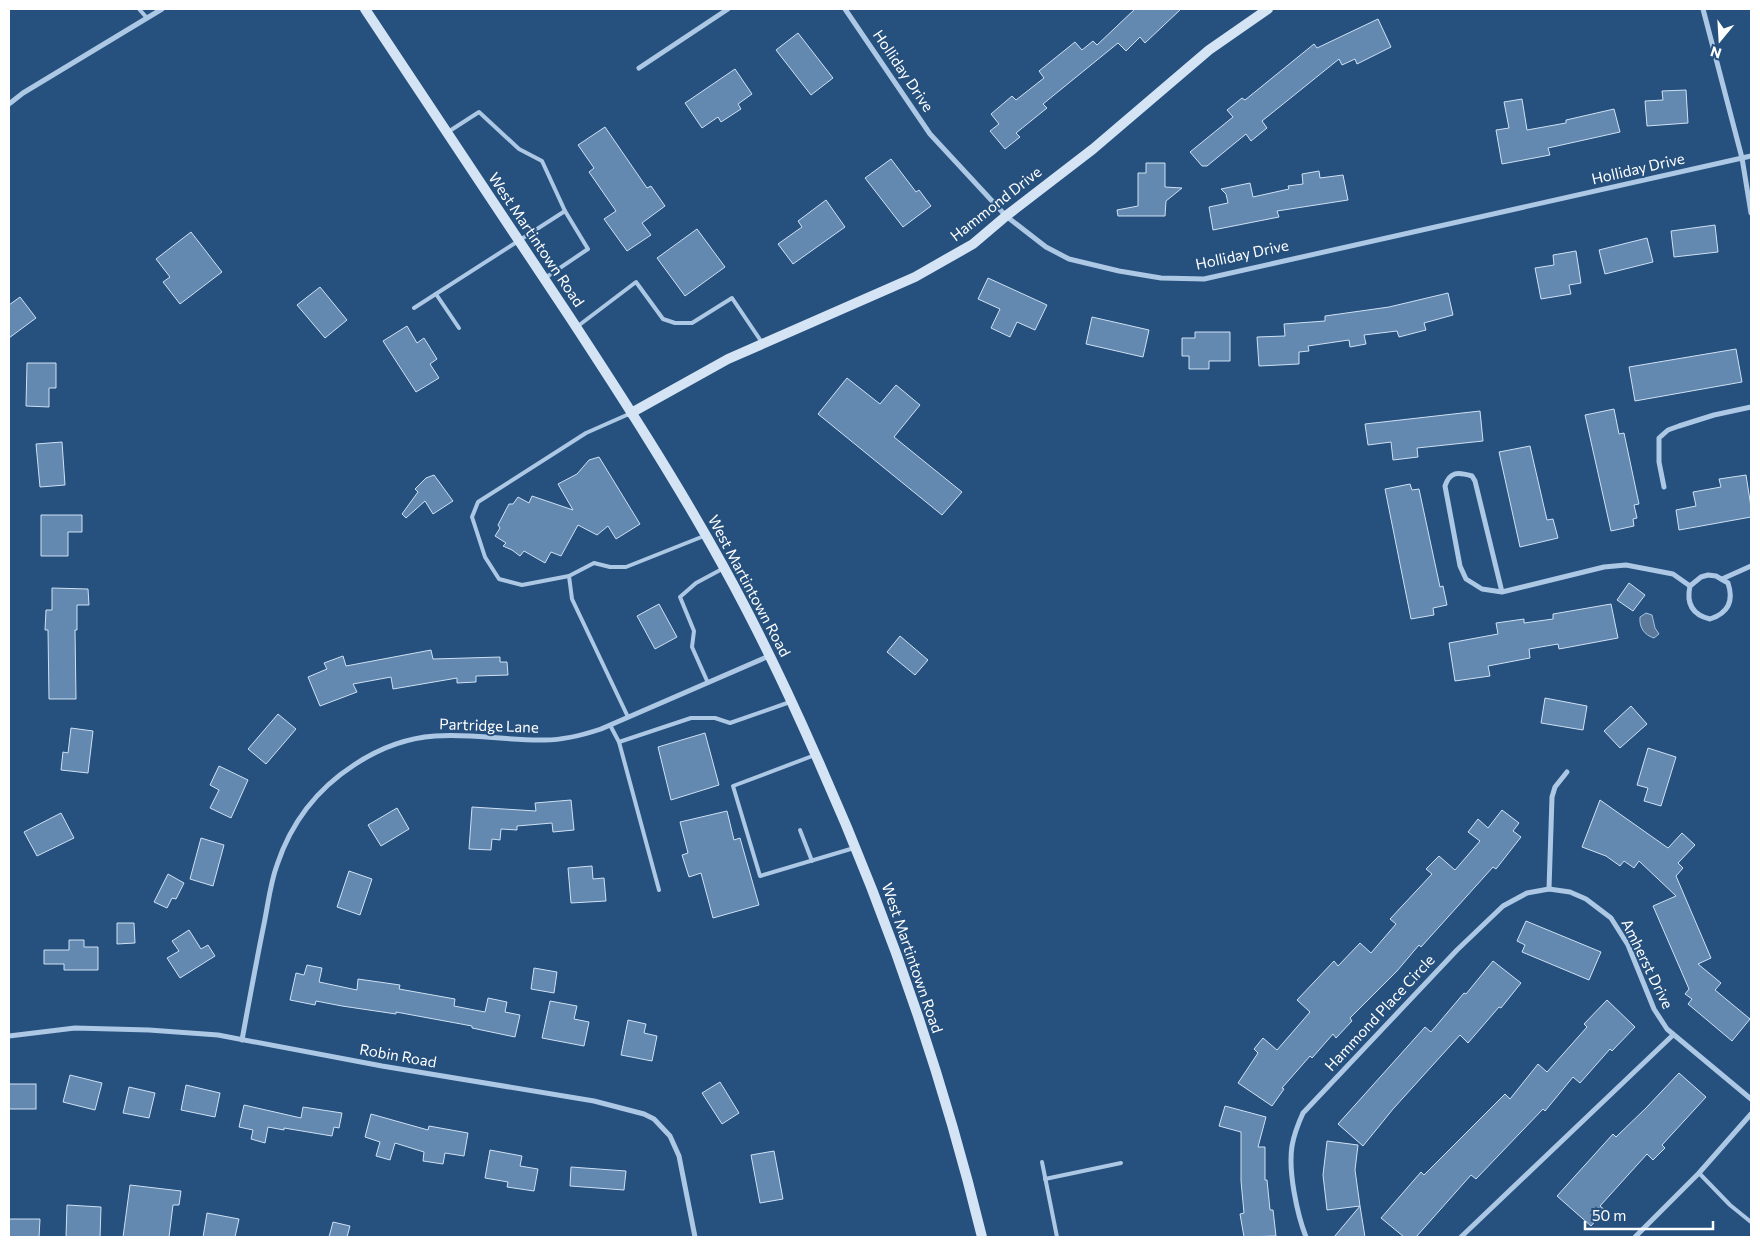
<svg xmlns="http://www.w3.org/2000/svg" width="1760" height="1246" font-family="Commissioner,sans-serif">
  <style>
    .water { fill: #5c799a; stroke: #a0c4e5 }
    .building { fill: #6389b0; stroke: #cee1f4 }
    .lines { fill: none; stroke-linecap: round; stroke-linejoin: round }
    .lane { stroke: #acc8e5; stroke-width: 4 }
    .street { stroke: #acc8e5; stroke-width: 5 }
    .secondary { stroke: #d5e4f5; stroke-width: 10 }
    .labels { text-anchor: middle; stroke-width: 4; stroke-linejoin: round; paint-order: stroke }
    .street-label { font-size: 15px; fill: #fff; stroke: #26507d }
  </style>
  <rect width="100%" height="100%" fill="#26507d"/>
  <!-- water -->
  <path class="water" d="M1646,613l6,2 3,13 4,6 -5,4c-10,-3 -15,-11 -14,-21z"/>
  <!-- building -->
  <g class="building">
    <polygon points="1135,9 1181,9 1145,43 1140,37 1126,51 1118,43 1043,104 1047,108 1016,133 1020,137 1005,149 990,131 999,124 991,114 1012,96 1016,100 1044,78 1039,71 1075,42 1082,50 1093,41 1097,45"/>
    <polygon points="1378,19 1391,47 1357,64 1355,59 1342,65 1339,59 1262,121 1267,128 1251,141 1246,134 1207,166 1202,166 1190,152 1233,117 1227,110 1242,98 1245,100 1314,44 1317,48"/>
    <polygon points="798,33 833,78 811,95 776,50"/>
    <polygon points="735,69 752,94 738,104 741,109 721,122 718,117 702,128 685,103"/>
    <polygon points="1686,90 1688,123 1647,126 1645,101 1663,100 1662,91"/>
    <polygon points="1522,99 1527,130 1566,123 1566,120 1614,109 1620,132 1548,148 1550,155 1502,164 1496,130 1509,128 1504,102"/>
    <polygon points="605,127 647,188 651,186 665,206 642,223 651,235 627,251 604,219 616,211 589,172 594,168 578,145"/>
    <polygon points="891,159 916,192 919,190 931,206 903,227 865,178"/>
    <polygon points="1146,163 1165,163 1165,187 1182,188 1166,201 1165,216 1118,216 1117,210 1138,206 1138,173 1146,173"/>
    <polygon points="1319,171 1320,178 1343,175 1348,200 1277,211 1279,217 1213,230 1209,207 1228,203 1226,194 1221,189 1250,183 1253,197 1289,189 1288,186 1303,184 1302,174"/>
    <polygon points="826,200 845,227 793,264 778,244 802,227 798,221"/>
    <polygon points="1715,225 1718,252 1674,257 1671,231"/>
    <polygon points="697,229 725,267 685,296 657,258"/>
    <polygon points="191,232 222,272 180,304 163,282 170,277 156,259"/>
    <polygon points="1647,238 1653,262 1605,274 1599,250"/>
    <polygon points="1576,251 1581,283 1569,285 1571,294 1541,299 1535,268 1554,265 1553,255"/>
    <polygon points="988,278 1047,305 1035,330 1017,322 1010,337 991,328 1000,309 978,299"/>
    <polygon points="320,287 347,320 325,338 297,305"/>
    <polygon points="1448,293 1453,315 1424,323 1426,330 1399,337 1397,331 1364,335 1366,344 1350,347 1349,340 1308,346 1309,351 1299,352 1299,364 1259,366 1257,337 1285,336 1284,324 1325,321 1325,316 1389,307"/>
    <polygon points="20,297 36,318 9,338 9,305"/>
    <polygon points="1092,317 1149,330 1143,357 1086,344"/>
    <polygon points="407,326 417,343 424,338 437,359 430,364 439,378 416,392 383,341"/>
    <polygon points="1195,332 1230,332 1230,361 1209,361 1209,369 1189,369 1189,356 1182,356 1182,338 1195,338"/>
    <polygon points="1736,349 1742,382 1635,401 1629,367"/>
    <polygon points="27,363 56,363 56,388 49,388 49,407 26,406"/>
    <polygon points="847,378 880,404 896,385 920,405 894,437 962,492 942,515 818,414"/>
    <polygon points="1614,409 1619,434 1624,433 1639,504 1634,505 1637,518 1633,519 1634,526 1611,531 1585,415"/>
    <polygon points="1480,411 1483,441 1417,448 1418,457 1393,460 1391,442 1368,445 1365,424"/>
    <polygon points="62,442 65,485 40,487 36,444"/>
    <polygon points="1530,446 1547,520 1553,519 1558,538 1520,547 1499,452"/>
    <polygon points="599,457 640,524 616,539 608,526 597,535 578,525 561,556 551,552 545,563 524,551 520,556 512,550 503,546 506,543 495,536 500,528 498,525 509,504 513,504 518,497 529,503 532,496 573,510 558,484 577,474 589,460"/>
    <polygon points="434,475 453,501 433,514 425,501 406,518 402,514 418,492 415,489 426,478"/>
    <polygon points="1746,475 1751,507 1751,517 1679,530 1676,510 1696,506 1693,492 1721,487 1719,479"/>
    <polygon points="1410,484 1412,490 1419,489 1440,587 1443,586 1447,605 1433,608 1434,615 1411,619 1385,489"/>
    <polygon points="41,515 82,515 82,532 68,532 68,556 41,556"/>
    <polygon points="1629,583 1645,595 1633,611 1617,600"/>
    <polygon points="52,588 88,589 89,605 77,605 77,630 75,630 76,699 49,699 48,630 45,630 46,610 52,610"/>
    <polygon points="659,604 677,637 655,649 637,616"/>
    <polygon points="1611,604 1618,638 1559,649 1558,644 1529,649 1530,658 1488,666 1490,676 1455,681 1449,643 1498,634 1496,623 1524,619 1524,623 1553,619 1553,614"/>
    <polygon points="900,636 928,660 915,675 887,652"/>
    <polygon points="431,650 433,659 500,657 500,662 507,662 508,675 476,676 476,682 457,683 457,678 393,689 391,677 353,684 357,692 320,706 308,677 327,669 324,663 343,656 346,666"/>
    <polygon points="1545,698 1587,706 1583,730 1541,723"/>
    <polygon points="1631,706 1647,724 1620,748 1604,731"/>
    <polygon points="278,714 296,729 266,764 248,749"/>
    <polygon points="71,728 93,731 88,773 61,770 63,752 68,753"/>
    <polygon points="705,733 719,785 671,800 658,747"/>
    <polygon points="1648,748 1676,757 1661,806 1644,801 1648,788 1637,785"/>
    <polygon points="219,766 248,780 231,818 210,808 219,790 210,785"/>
    <polygon points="571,800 574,830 553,832 552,823 517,826 517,830 501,829 500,840 492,839 491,850 469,849 472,807 536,811 535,803"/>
    <polygon points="1600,800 1668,848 1682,833 1695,845 1678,863 1683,868 1676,876 1711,958 1698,964 1721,983 1715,990 1750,1019 1732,1041 1688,1004 1692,999 1685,994 1689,989 1653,906 1676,896 1639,861 1634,868 1624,861 1620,866 1606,856 1582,847"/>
    <polygon points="397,808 409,829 381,846 368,825"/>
    <polygon points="1502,810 1519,823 1513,831 1521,837 1496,869 1493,867 1421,947 1419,945 1397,971 1350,1018 1352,1021 1336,1038 1333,1034 1312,1058 1310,1056 1282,1088 1284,1089 1272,1106 1238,1083 1258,1053 1254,1049 1263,1038 1277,1050 1310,1012 1297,1000 1334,961 1338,966 1360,943 1371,953 1396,924 1390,919 1432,874 1426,869 1439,856 1455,870 1480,841 1468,832 1478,819 1488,828"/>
    <polygon points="727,811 734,840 740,838 759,905 713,918 701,873 689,877 682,855 688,853 680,822"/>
    <polygon points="61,813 74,838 37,856 24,832"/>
    <polygon points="201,838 224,845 213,886 190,879"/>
    <polygon points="592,866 593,879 604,878 606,901 571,903 568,868"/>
    <polygon points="349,871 372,879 360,915 337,907"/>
    <polygon points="168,874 184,883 176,899 172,898 167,908 154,902"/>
    <polygon points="1526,921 1601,952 1589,980 1522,952 1525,945 1517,941"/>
    <polygon points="117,923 134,923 135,943 117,944"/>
    <polygon points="189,930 201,949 208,945 215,956 180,978 167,958 179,951 172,941"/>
    <polygon points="69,940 84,940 84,947 98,947 98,970 64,970 64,964 44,964 44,950 69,950"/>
    <polygon points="1493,961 1521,983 1501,1008 1499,1007 1468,1043 1460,1035 1393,1109 1363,1146 1338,1124 1425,1027 1431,1032 1464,993 1466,994"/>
    <polygon points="307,965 322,968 319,982 357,990 358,979 400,985 399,989 455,999 454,1006 485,1012 488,998 507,1002 505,1012 520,1015 515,1037 472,1028 472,1026 396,1012 396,1014 342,1006 316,1001 315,1005 290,1000 296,973 304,975"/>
    <polygon points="534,968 557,972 554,993 531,989"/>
    <polygon points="1607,1000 1635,1027 1612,1051 1610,1049 1580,1083 1573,1077 1545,1111 1543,1109 1476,1179 1471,1175 1416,1237 1404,1237 1381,1218 1421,1172 1424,1175 1505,1094 1510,1099 1538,1064 1547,1072 1587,1027 1584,1024"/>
    <polygon points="550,1001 577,1006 574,1019 589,1022 584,1046 542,1038"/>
    <polygon points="628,1020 646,1024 644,1033 657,1036 652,1061 621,1055"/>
    <polygon points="1679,1073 1706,1097 1662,1145 1665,1148 1653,1160 1647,1154 1600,1206 1605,1210 1591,1226 1557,1196 1613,1134 1616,1137 1646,1108"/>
    <polygon points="70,1075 102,1083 95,1110 63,1102"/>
    <polygon points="720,1082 739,1113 722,1124 702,1093"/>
    <rect x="9" y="1084" width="27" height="25"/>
    <polygon points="186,1085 220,1093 215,1117 181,1110"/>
    <polygon points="129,1087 155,1093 149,1118 123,1113"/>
    <polygon points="244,1105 301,1118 303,1107 342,1113 339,1128 334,1127 332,1136 284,1128 284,1130 268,1127 265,1143 251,1139 253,1130 239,1127"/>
    <polygon points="1225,1106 1266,1117 1258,1147 1265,1147 1265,1180 1267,1180 1270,1210 1273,1210 1276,1236 1244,1237 1240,1214 1244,1213 1241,1181 1241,1132 1219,1126"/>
    <polygon points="371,1114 428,1130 429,1126 468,1133 464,1156 445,1153 443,1164 423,1161 424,1152 395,1143 390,1160 376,1156 380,1142 365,1137"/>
    <polygon points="1327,1141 1358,1145 1355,1170 1360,1206 1327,1210 1323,1175"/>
    <polygon points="490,1150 522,1156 520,1166 538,1169 534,1191 507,1187 508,1182 485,1178"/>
    <polygon points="774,1151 783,1199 760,1203 751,1155"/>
    <polygon points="571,1167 626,1171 624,1190 570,1186"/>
    <polygon points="130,1185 181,1191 179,1205 173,1205 169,1237 123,1237"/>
    <polygon points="67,1205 101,1207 100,1237 66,1237"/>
    <polygon points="1360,1206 1365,1237 1334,1237"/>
    <polygon points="207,1213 239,1219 235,1237 203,1237"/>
    <polygon points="9,1219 40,1219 39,1237 9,1237"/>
    <polygon points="333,1222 350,1226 347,1237 329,1237"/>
  </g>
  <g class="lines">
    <!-- lane -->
    <g class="lane">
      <polyline points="139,9 147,18"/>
      <polyline points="448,132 479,112 519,149 542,161 565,211"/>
      <polyline points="436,294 459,328"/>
      <polyline points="414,308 565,211 588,249 545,278"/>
      <polyline points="578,326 636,282 663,319 675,323 692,323 732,298 763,344"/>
      <polyline points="629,414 586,433 478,502 472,517 485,557 499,579 522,585 569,576 594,563 610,567 626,567 704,536"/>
      <polyline points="569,576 572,599 628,717"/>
      <polyline points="708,683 692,647 694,631 680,597 696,583 724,568"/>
      <polyline points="610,725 619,742 691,718 715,718 730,723 790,702"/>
      <polyline points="619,742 659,890"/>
      <polyline points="815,755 733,786 760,876 854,848"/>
      <polyline points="800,830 812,861"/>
      <polyline points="1042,1162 1057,1237"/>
      <polyline points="1699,1173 1730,1205 1751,1222"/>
      <polyline points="1045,1179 1121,1163"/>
    </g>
    <!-- street -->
    <g class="street">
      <polyline points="845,9 930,134 1006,216 1046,247 1069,259 1119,271 1161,278 1204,279 1751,156"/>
      <polyline points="1703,9 1742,158 1751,213"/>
      <polyline points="639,68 728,9"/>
      <polyline points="9,104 23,93 162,9"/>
      <polyline points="1664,487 1659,462 1659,438 1668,430 1679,426 1714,415 1751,407"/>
      <path d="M1708,575l8,1 12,7c6,18 0,30 -18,36 -17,-4 -24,-15 -20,-33l11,-9z"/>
      <polyline points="1722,579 1751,566"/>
      <path d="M1502,592l-27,-111 -3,-5c-14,-4 -22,-5 -27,10l15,80 6,13 16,10 20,3 102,-25 22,-2 47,9 17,12"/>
      <polyline points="1549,889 1552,797 1555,787 1567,772"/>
      <polyline points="9,1036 75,1028 149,1030 218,1035 382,1066 594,1101 644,1114 654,1119 670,1136 679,1156 695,1237"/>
      <path d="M242,1040c7,-38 14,-77 22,-116 4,-19 6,-40 13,-59 14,-42 40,-76 77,-100 24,-16 52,-27 81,-29 37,-3 74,5 110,4 20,0 38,-5 56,-11l168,-73"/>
      <path d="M1306,1237c-9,-23 -18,-66 -14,-91 2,-12 6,-22 11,-33l154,-163 46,-44 24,-13 22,-4 21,3 16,7 25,19 17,27 26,64 13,20 84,70"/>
      <polyline points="1461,1237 1673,1035"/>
      <polyline points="1635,1237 1699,1173 1751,1114"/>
    </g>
    <!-- secondary -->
    <g class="secondary">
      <path d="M365,9c68,102 136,204 204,307 53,81 106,163 153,248 35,63 66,128 95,194 69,154 125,315 165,479"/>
      <polyline points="631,413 728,359 915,277 973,244 1006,216 1093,149 1209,50 1268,9"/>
    </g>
  </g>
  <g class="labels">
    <!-- street labels -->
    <g class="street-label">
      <text transform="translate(903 71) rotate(56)" y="5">Holliday Drive</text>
      <text transform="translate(1638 169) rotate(-13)" y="5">Holliday Drive</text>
      <text transform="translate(996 204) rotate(-38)" y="5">Hammond Drive</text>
      <text transform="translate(536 240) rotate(56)" y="5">West Martintown Road</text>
      <text transform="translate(1242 255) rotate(-12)" y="5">Holliday Drive</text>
      <text transform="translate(749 586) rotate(62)" y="5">West Martintown Road</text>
      <text transform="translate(489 726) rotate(2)" y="5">Partridge Lane</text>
      <text transform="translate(912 958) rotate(71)" y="5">West Martintown Road</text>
      <text transform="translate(1647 964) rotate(64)" y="5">Amherst Drive</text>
      <text transform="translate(1380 1013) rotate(-47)" y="5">Hammond Place Circle</text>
      <text transform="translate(398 1056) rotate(10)" y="5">Robin Road</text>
    </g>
  </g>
  <!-- border -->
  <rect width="1760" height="1246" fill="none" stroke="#ffffff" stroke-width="20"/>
  <!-- north arrow -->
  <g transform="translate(1720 40) rotate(198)" stroke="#26507d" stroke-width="4" paint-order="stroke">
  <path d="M0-4L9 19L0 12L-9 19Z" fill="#ffffff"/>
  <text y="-8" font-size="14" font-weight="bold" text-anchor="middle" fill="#ffffff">N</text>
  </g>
  <!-- scale -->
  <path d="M1585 1221v8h128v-8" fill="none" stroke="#ffffff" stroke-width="2.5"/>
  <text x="1592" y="1221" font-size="15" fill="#ffffff" stroke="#26507d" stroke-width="4" paint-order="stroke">50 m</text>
</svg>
